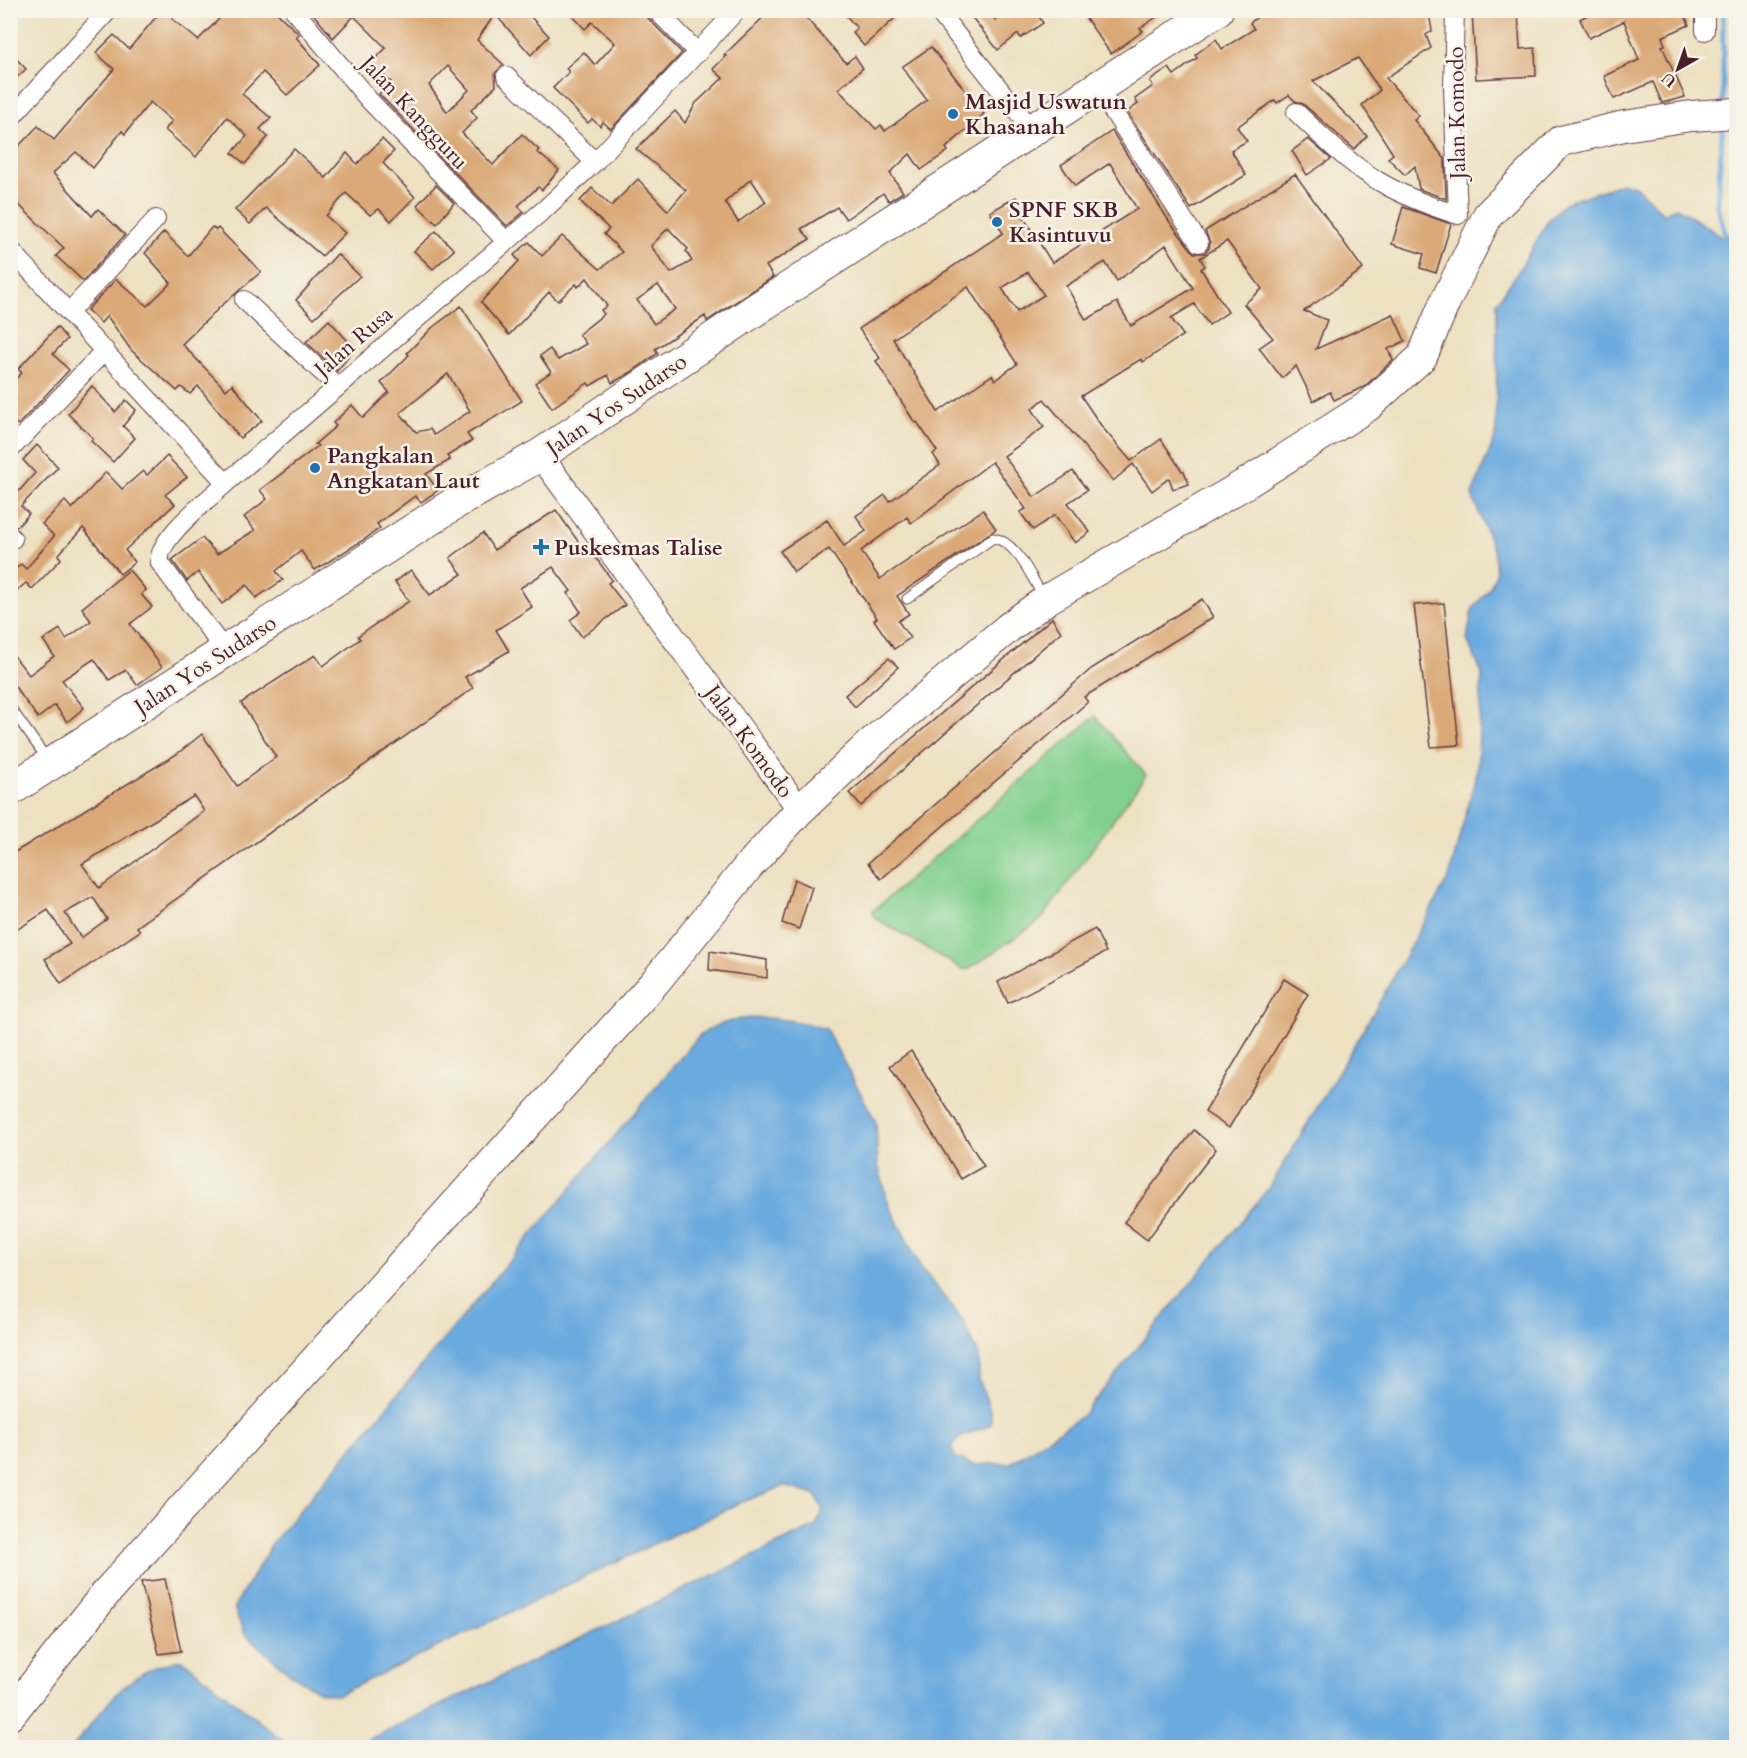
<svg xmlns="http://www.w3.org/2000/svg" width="1747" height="1758" font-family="Cardo,serif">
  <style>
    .green { fill: #81d08f; stroke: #66785d; stroke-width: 1.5 }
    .water { fill: #6cabdf; stroke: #5b6585; stroke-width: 1.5 }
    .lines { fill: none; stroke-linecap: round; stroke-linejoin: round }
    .stream { stroke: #6cabdf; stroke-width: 5 }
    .building { fill: #daa977; fill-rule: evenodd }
    .service-casing { stroke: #623c42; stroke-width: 11 }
    .minor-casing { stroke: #623c42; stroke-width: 20 }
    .tertiary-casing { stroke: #623c42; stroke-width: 26 }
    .primary-casing { stroke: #623c42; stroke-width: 32 }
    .trunk-casing { stroke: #623c42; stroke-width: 34 }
    .service { stroke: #fff; stroke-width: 9 }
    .minor { stroke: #fff; stroke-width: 18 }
    .tertiary { stroke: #fff; stroke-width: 24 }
    .primary { stroke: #fff; stroke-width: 30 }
    .trunk { stroke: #fff; stroke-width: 32 }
    .poi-dot { fill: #1f6fb2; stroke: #f7f3e8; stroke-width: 2 }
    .labels { text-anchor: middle; stroke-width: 5; stroke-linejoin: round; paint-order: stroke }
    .poi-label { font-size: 22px; font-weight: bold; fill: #4a1f2b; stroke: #f7f3e8; text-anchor: start }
    .street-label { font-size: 22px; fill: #4a1f2b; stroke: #f7f3e8 }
  </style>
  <rect width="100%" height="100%" fill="#f7f3e8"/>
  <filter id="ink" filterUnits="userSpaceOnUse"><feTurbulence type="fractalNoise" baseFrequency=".0167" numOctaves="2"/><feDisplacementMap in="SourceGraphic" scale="12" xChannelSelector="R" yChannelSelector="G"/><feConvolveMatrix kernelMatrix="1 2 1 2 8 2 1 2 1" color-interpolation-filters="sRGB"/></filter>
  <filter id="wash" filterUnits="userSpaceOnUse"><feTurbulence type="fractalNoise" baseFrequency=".008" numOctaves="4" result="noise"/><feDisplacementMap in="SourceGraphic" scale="24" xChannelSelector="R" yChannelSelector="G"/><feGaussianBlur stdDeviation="1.35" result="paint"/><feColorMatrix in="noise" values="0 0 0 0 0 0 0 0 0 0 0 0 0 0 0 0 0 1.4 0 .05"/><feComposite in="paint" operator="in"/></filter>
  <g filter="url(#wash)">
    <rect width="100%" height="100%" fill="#ede1c2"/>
    <!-- green -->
    <polygon class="green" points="1095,716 1146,775 1041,920 969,969 962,969 875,918 872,912"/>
    <!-- water -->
    <g class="water">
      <path d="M1623,183l12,3 29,28 12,-7 51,33 9,-17v1524h-1383l463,-221 7,-17 -8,-14 -31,-9 -44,17 -403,192 -17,-3 -30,-18 -46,-41 -10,-26 40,-66 424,-504c7,-4 13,-10 20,-12 32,-13 77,-6 108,4l50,93 2,43 11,40 32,63 40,50 18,37v24l12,34v11c-15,10 -30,8 -40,23l4,10 18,8 38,-2 71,-47 189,-231 104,-175 74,-133 28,-105 5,-99 -15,-33 5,-30 18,-23 6,-14 -2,-21 -22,-57 24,-60 1,-133 21,-30 30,-51 17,-18z"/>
      <path d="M183,1660l108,87h-218c34,-41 53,-79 110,-87z"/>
    </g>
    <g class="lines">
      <!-- stream -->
      <g class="stream">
        <polyline points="1723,105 1723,10"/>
        <polyline points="1723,123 1717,205 1727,240"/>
      </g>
    </g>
    <g id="blocks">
      <!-- building -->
      <g class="building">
        <polygon points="162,10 179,10 172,19 198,40 219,19 210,10 274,10 299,34 296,37 320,65 287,95 263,72 242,94 271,118 260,129 268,137 245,164 232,153 247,136 227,117 196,157 165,130 172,121 150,102 125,134 122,131 93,168 76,152 53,173 92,216 98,209 125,235 83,281 56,256 64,248 19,205 10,214 10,155 38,126 54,140 114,69 96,53 114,35 129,49"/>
        <path d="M310,10h214l25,26 -18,19 -36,-41 -18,26 27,25 -9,8 1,13 -25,24 6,8 -15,15 31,32 29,-31 17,16 -2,2 22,18 -17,20 -4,-3 -20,19 6,6 -17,14 -128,-132 12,-12 -20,-19 15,-15 -32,-32 -21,22zM448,66l21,24 -22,22 -18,-27z"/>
        <polygon points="567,10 640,10 682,53 611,129 603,122 600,126 592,119 588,123 553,88 569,72 566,68 584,52 595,65 615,43 592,22 585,29"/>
        <path d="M771,10h28l47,53 9,-7 8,12 -25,21 38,40 5,-4 4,6 42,-31 -25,-33 29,-20 53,67 -38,34 2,3 -27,19 -11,-16 -20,19 13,19 -14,9 -6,-8 -37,26 -9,-12 -36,22 9,10 -44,27 7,11 -66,44 -2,-5 -50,33 3,4 -28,20 -18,10 -4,-8 -18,11 -2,-3 -36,25 -17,-25 16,-11 -11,-16 10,-7 8,11 28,-16 -7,-10 25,-20 -3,-4 6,-4 -20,-28 -9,9 -2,-3 -18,17 -9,-9 -40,43 -28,-33 38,-41 -5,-6 15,-13 13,14 20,-20 38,33 22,-17 -18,-18 5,-5 -29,-28 12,-13 19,18 27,-27 30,32 18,-21 -50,-41 39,-38 10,12 11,-20 27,-25 -10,-9 13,-13 -2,-1zM751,179l15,23 -28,20 -13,-20zM668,228l20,21 -2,2 6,10 -21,12 -20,-27zM658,285l17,24 -21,15 -17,-24z"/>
        <polygon points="841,10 904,10 864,46 852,32 857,28"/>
        <polygon points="966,10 998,10 992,15 995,20 1009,10 1035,10 1043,23 1021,38 1018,34 998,50"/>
        <polygon points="1080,10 1167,10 1140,28 1143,31 1111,54"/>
        <polygon points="1266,10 1382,10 1386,18 1397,10 1427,10 1423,13 1429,13 1432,31 1426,35 1431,48 1386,78 1419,116 1414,120 1445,159 1446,199 1419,189 1415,166 1405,175 1388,158 1393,154 1362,105 1380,90 1358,58 1313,81 1367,136 1354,149 1303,104 1295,101 1289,95 1277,103 1275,100 1237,127 1247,141 1231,150 1246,175 1191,209 1127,112 1138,104 1135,99 1153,86 1150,81 1169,68 1174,75 1197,58 1195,55 1216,39 1222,49 1254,29 1250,23"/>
        <polygon points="1518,10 1520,49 1535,48 1536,76 1476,79 1472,11"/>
        <polygon points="1596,10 1683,10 1689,25 1662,37 1665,45 1662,46 1685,97 1662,103 1653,82 1614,99 1604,76 1639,60 1624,21 1589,38 1580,19"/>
        <polygon points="10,52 26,69 10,84"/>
        <path d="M1112,131l57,90 25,32h11l4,-5 1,-6 -5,-11 90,-57 68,95 -59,42 23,9 -11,29 77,-35 12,27 -17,8 5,11 -29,27 -30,13 -4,-8 -17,9 -17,-35 -14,12 -23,-30 14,-10 -29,-34 18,-15 -35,-48 -27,17 5,8 -4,3 27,43 -19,13 -15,-21 -23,14 12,17 -40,27 -2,-3 -60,37 21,31 29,34 30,-22 21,32h2l5,13 -16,5 -4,-11 -17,13 -19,-27 -20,17 -69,-82 -12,10 12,18 -40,29 30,41 39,-26 14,19 -19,13 22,29 -15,11 -20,-28 -22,15 -13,-18 6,-3 -34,-47 -81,61 -4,-6 -46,34 19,28 103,-69 13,19 -99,67 12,18 -11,7 12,17 -16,11 -20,-29 3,-2 -48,-69 -35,23 -14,-21 47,-31 17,26 22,-15 -10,-15 29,-21 5,6 50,-36 -7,-11 4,-3 -20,-29 -2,1 -39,-62 4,-3 -21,-29 144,-96 -13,-21 26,-15 9,16 -3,2 30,48 85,-54 -27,-46 -35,23 -14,-21zM1166,245l27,43 -62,38 -14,-24 -31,18 -20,-34 39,-24 12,19zM1028,272l16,23 -27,17 -15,-24zM968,287l49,77 -22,16 -3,-5 -54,37 -45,-73z"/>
        <polygon points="382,139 394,151 383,163 415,197 391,221 379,209 370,215 346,193 326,216 345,233 322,256 266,208 250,224 235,210 294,149 326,178 347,153 357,164"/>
        <polygon points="1308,139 1331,159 1307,175 1292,151"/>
        <polygon points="436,185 454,203 437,224 417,205"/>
        <polygon points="1403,207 1451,224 1436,273 1420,268 1424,254 1392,244"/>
        <polygon points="212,227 216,230 218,228 261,272 220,307 182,344 226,390 232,384 262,421 240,438 198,386 190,394 181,387 177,391 131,350 107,316 101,323 87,310 116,279 147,306 171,283 145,253 164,232 188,256"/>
        <polygon points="436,231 454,250 433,269 414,251"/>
        <polygon points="337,254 360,276 314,318 296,300"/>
        <path d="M461,306l61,95 -55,33 5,7 -25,15 3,4 -24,14 12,16 -17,12 -6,-6 -38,28 3,4 -15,11 -50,31 -14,-19 -25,20 7,9 -27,18 -9,-13 -25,19 -24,-32 -11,9 -15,-21 30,-22 15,16 38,-24 -11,-13 23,-18 -7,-9 58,-44 -3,-2 21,-18 -3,-3 19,-18 11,13 26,-26 -8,-9 28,-28 -2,-2 26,-26zM448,374l22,37 -36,24 -4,-6 -14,3 -16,-19z"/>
        <polygon points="329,320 355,349 337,371 306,342"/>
        <polygon points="57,327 67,339 53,354 69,370 18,425 10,418 10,384 22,373 18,369"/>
        <polygon points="92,386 115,412 126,400 136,410 123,426 135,438 113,462 91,441 93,438 68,414"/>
        <polygon points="37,445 58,467 21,506 29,514 17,527 10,525 10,496 13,498 35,473 23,460"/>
        <polygon points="167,456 187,477 165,495 175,504 125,550 135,562 120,574 83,528 58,555 61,559 32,589 26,583 10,596 10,574 21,564 26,569 54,536 42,524 65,501 72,509 106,472 122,489 143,471 147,475"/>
        <path d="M556,510l28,40 4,-3 24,33 -4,3 17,22 -43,32 -12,-17 11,-8 -13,-19 3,-2 -18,-24 -33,21 12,19 -36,23 13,21 -44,26 8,11 -336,239 3,4 -79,53 -16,-25 25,-15 -22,-34 -38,24v-79l167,-101 25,-20 35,52 39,-29 -35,-54 74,-48 8,11 37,-27 -2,-3 51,-35 -14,-19 16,-12 19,25 32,-21 -12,-16 33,-25 11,17zM194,796l10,15 -105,77 -17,-24zM93,897l14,22 -26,19 -16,-25z"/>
        <polygon points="129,570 146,590 141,594 152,607 130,624 162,667 137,685 126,670 109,680 94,659 62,680 84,708 67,722 55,705 38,718 10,680 10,651 29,675 54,656 43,640 60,629 66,639 91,621 82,608"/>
        <polygon points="1202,599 1213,617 1084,697 1088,702 881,879 868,863 1091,669"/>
        <polygon points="1444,603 1459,745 1431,747 1414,605"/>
        <polygon points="1052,618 1061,632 861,806 849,793"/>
        <polygon points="889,658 898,667 855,707 845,695"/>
        <polygon points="794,879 812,887 799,929 782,923"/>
        <polygon points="1095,929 1106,952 1008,1003 998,982"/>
        <polygon points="710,951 767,960 767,978 709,970"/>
        <polygon points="1284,979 1308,994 1229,1128 1205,1112"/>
        <polygon points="911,1051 984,1166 961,1179 890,1066"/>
        <polygon points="1194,1130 1216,1149 1147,1240 1124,1222"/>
        <polygon points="165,1579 181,1651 159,1654 141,1582"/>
      </g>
    </g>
  </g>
  <g filter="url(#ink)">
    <use href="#blocks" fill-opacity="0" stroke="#623c42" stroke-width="1.5"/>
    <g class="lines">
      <!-- service casing -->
      <g class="service-casing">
        <g id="service">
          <path d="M907,599l86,-61c24,3 39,41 51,60"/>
          <polyline points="10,707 47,759"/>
        </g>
      </g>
      <!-- minor casing -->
      <g class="minor-casing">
        <g id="minor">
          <polyline points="294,10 369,100 506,241"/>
          <polyline points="656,10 698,53"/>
          <polyline points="937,10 1033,131"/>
          <polyline points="1705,31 1705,10"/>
          <polyline points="506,76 595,162"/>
          <polyline points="1097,87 1199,243"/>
          <path d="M1296,112c57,55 84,79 162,103l-5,-127 2,-78"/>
          <polyline points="10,119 109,10"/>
          <polyline points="10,249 226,483 547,207 595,162 737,10"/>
          <polyline points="244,300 338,387"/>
          <polyline points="69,312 156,219"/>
          <polyline points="10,450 105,350"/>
          <polyline points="10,536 13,539"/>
          <path d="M225,651l-65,-88c-5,-23 48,-63 66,-80"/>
        </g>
      </g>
      <!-- tertiary casing -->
      <g class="tertiary-casing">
        <polyline id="tertiary" points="540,455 800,810"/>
      </g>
      <!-- primary casing -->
      <g class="primary-casing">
        <polyline id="primary" points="10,1715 105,1594 655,982 748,867 800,810 870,744 1008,628 1046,600 1245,484 1368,406 1422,357 1445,302 1488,215 1561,141 1624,126 1691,116 1736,113"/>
      </g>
      <!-- trunk casing -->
      <g class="trunk-casing">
        <polyline id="trunk" points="10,790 455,503 540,455 761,306 1217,10"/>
      </g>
      <!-- service -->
      <use href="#service" class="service"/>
      <!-- minor -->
      <use href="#minor" class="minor"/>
      <!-- tertiary -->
      <use href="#tertiary" class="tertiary"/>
      <!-- primary -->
      <use href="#primary" class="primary"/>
      <!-- trunk -->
      <use href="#trunk" class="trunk"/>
    </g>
  </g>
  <!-- markers -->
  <g class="poi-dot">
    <circle cx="953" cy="114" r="6"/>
    <circle cx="997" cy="222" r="6"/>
    <circle cx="315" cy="468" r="6"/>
    <path d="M538 538h6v6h6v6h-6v6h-6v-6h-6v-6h6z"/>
  </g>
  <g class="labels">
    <!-- poi labels -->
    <g class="poi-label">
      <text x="965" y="109">Masjid Uswatun<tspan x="965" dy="25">Khasanah</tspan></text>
      <text x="1009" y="217">SPNF SKB<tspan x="1009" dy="25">Kasintuvu</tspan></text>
      <text x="327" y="463">Pangkalan<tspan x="327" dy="25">Angkatan Laut</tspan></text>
      <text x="554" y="555">Puskesmas Talise</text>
    </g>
    <!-- street labels -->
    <g class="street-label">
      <text transform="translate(415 112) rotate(47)" y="8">Jalan Kangguru</text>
      <text transform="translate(1456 113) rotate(-91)" y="8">Jalan Komodo</text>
      <text transform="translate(353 341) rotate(-41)" y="8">Jalan Rusa</text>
      <text transform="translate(616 404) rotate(-34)" y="8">Jalan Yos Sudarso</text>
      <text transform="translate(205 664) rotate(-33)" y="8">Jalan Yos Sudarso</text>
      <text transform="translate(750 741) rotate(54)" y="8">Jalan Komodo</text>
    </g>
  </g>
  <!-- margin -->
  <rect width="1747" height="1758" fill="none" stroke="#f7f3e8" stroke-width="36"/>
  <!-- north arrow -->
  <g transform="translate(1678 69) rotate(220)" stroke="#f7f3e8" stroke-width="4.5" paint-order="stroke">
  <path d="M0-4.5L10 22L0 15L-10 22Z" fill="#4a1f2b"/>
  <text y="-9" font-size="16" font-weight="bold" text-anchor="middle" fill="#4a1f2b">U</text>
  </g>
</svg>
